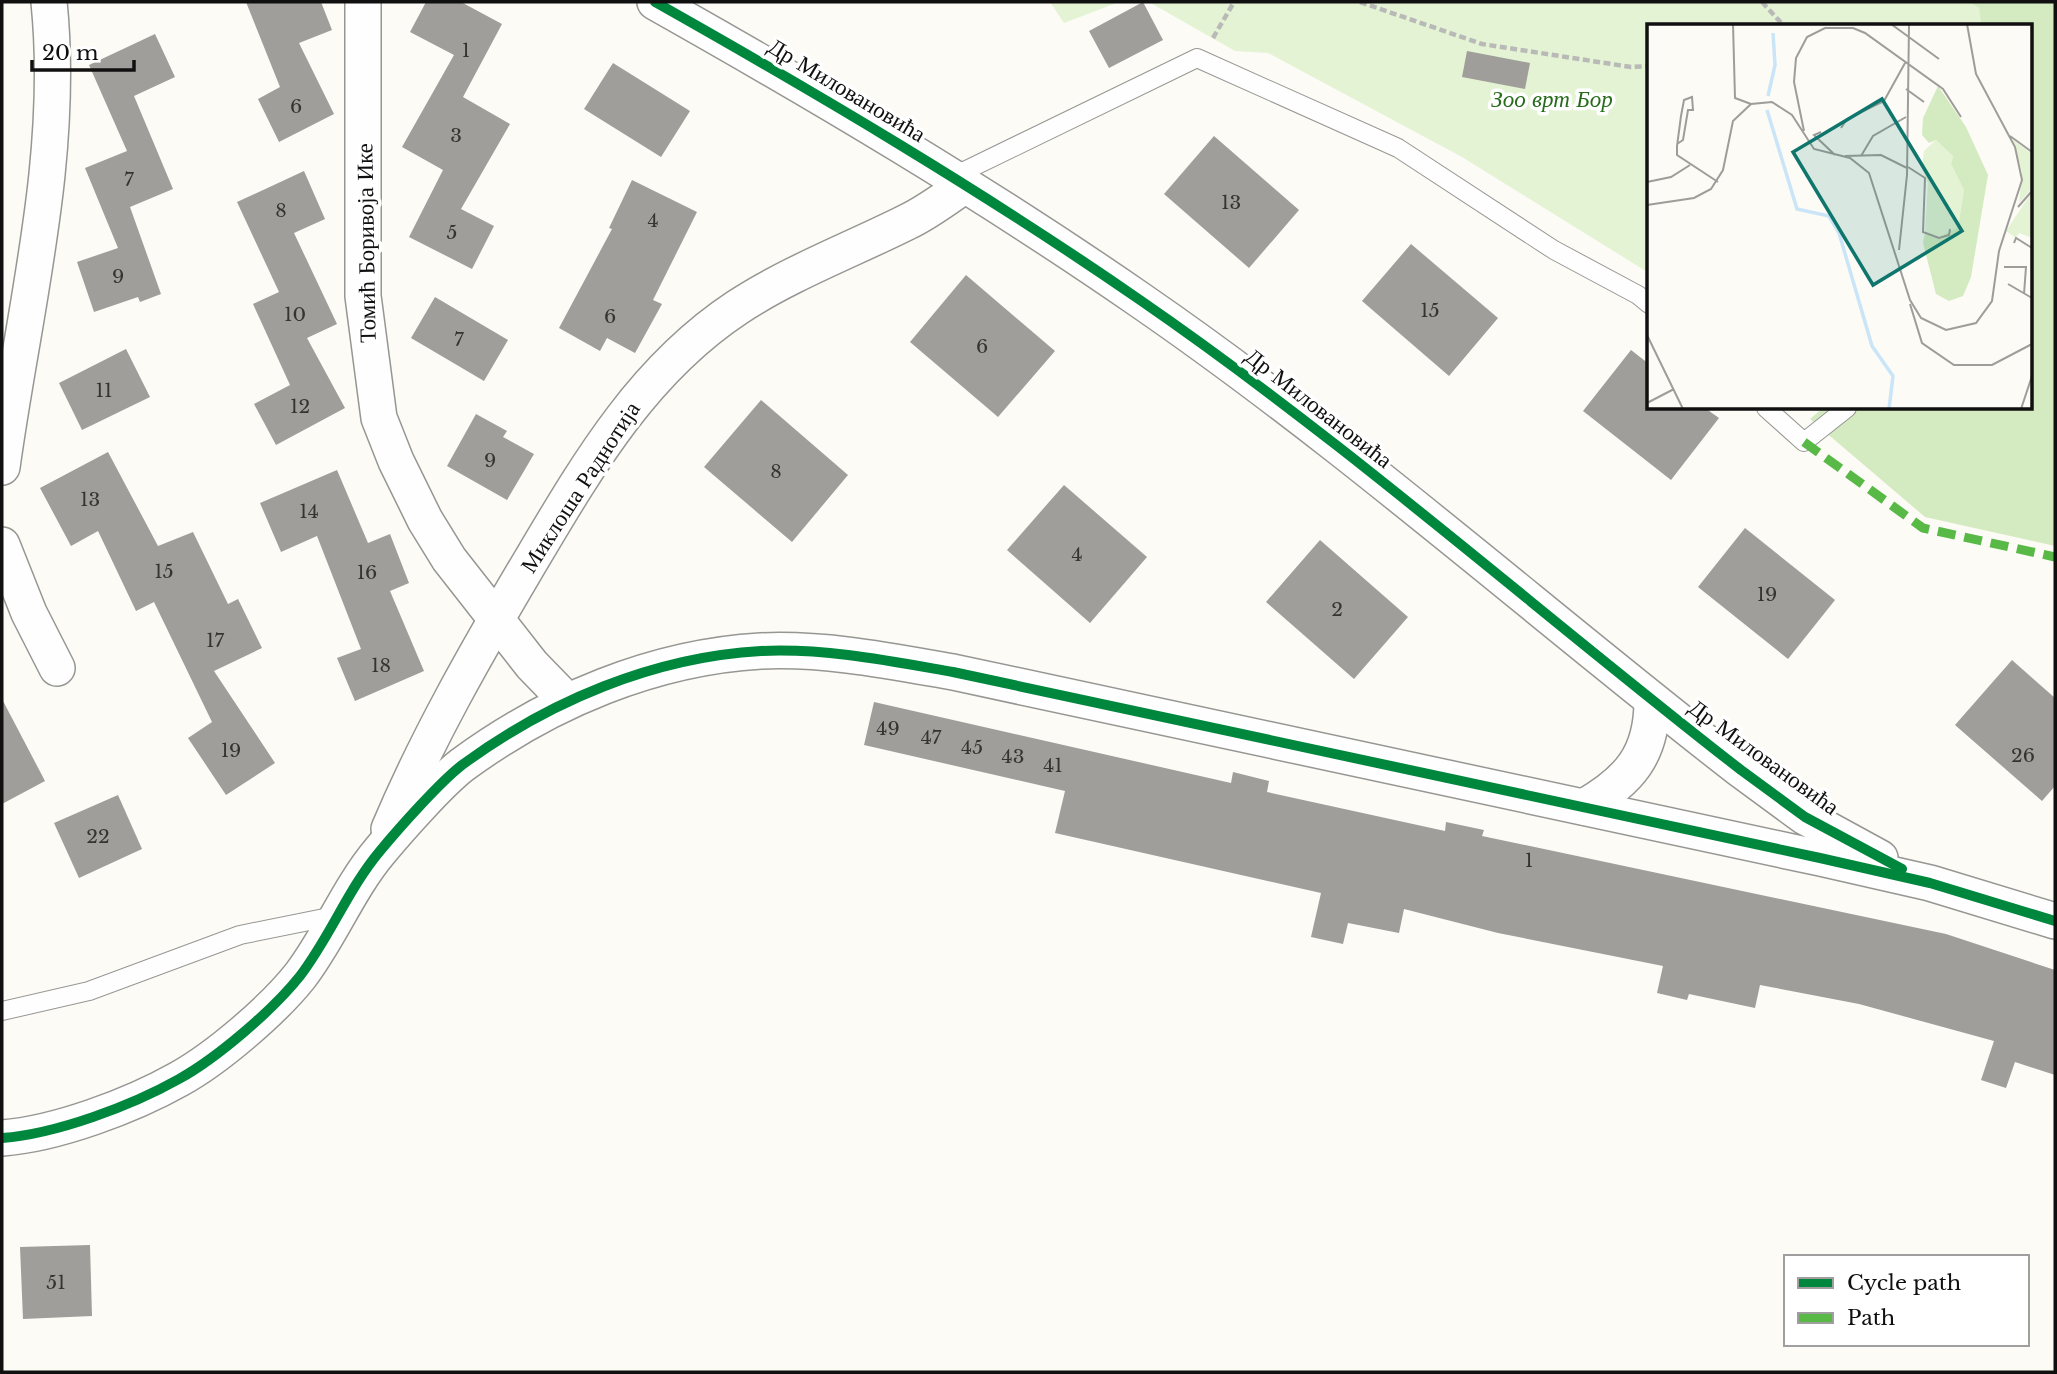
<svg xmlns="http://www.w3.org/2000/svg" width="2057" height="1374" font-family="'Libre Baskerville',serif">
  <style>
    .green { fill: #e4f3d4 }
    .forest { fill: #d4ebc1 }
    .building { fill: #a09e9a }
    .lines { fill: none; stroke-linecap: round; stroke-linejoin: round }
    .lane-casing { stroke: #969693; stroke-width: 20 }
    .street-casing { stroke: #969693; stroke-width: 38 }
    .path { stroke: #b9b9b8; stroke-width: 4.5; stroke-dasharray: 7 3.5; stroke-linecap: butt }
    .lane { stroke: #fffefe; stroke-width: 18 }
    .street { stroke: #fffefe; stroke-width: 35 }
    .quiet { stroke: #58b947; stroke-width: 9; stroke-dasharray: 18 9; stroke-linecap: butt }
    .cycleway-casing { stroke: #fff; stroke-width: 15 }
    .cycleway { stroke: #00873e; stroke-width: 10 }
    .labels { text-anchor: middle; stroke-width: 7; stroke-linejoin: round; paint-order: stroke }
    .number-label { font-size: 19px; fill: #343432 }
    .street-label { font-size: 23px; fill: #101010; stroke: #fff }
    .park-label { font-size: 23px; font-style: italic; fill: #286c1b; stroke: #fff }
    .inset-river { fill: none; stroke: #cae5f8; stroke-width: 3.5 }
    .inset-road { fill: none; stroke: #9e9d99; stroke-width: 2 }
    .view { fill: #0f766e; fill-opacity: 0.15; stroke: #0f766e; stroke-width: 3.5 }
    .inset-edge { fill: none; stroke: #101010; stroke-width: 3.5 }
  </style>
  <rect width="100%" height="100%" fill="#fcfbf5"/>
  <!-- green -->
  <g class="green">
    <polygon points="1050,2 1119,2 1064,23"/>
    <polygon points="1149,2 1969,2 1979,8 1981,26 1649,26 1649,273 1462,157 1268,53 1235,51"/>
  </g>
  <!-- forest -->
  <polygon class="forest" points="1969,2 2055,2 2055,546 1925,517 1810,419 1823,408 2031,408 2031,26 1981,26 1979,8"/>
  <!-- building -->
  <g class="building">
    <polygon points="246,2 321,2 332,30 299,43 334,114 279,142 258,99 280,87"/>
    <polygon points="426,2 461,2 502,24 463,97 510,124 461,209 494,226 472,269 409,237 443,170 402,147 454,55 410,32"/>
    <polygon points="1143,2 1163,40 1109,68 1089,31"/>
    <polygon points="155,34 175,77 134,96 173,189 130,207 161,294 140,302 138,297 94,312 77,262 118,248 85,168 127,151 89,65"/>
    <polygon points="1467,51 1530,63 1525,89 1462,77"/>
    <polygon points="613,63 690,111 661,157 584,109"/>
    <polygon points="1214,136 1299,210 1249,268 1164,194"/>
    <polygon points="304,171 325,219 294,233 337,324 307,338 345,408 276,445 254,404 290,385 253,304 279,292 237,202"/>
    <polygon points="632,180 697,212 653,300 662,304 635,353 607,338 600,351 559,328 612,229 609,228"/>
    <polygon points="1411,244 1498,318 1449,376 1362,301"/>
    <polygon points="966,275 1055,351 998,417 910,342"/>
    <polygon points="435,297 508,340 484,381 411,338"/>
    <polygon points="126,349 150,397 82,430 59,383"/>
    <polygon points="1631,350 1649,364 1649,408 1705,408 1719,418 1671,480 1583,411"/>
    <polygon points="761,400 848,475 792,542 704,467"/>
    <polygon points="476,414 507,431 503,437 534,454 507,500 447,466"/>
    <polygon points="108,452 158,546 193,532 228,604 238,599 262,648 214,671 275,763 226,795 188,738 212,722 154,602 136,611 98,531 71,546 40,488"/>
    <polygon points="337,470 368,543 390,534 409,583 390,591 424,671 355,701 337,658 361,649 317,536 281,552 260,503"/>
    <polygon points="1064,485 1147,557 1090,623 1007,550"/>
    <polygon points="1745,528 1835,600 1788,659 1698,587"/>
    <polygon points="1320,540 1408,617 1354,679 1266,602"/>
    <polygon points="2012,660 2055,698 2055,786 2042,801 1955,725"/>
    <polygon points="2,699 45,781 2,804"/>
    <polygon points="874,702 1231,783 1233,772 1269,781 1267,792 1445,831 1446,822 1484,830 1482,836 1946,934 2055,970 2055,1075 2015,1062 2006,1088 1981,1080 1994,1041 1859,1004 1760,985 1755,1008 1689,994 1687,1000 1657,993 1663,966 1498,933 1404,909 1399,933 1348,923 1343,944 1311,937 1321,893 1055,833 1065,791 864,745"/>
    <polygon points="118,795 142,849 79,878 54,823"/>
    <polygon points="90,1245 92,1316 23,1319 20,1247"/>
  </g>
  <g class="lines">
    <!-- lane casing -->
    <g class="lane-casing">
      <g id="lane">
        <polyline points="952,177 1197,58 1398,148 1554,250 1638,295 1649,304"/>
        <polyline points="1766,408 1804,442 1847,408"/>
        <polyline points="2,1011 89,991 240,935 339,915"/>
      </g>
    </g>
    <!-- street casing -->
    <g class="street-casing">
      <g id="street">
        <polyline points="363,2 363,296 379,418 396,461 425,520 449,559 532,665 567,701"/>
        <path d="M655,2c165,93 329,190 485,298 209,144 400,314 601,470l64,47 75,41"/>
        <path d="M2,467c21,-153 63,-309 47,-465"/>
        <polyline points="2,545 29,613 57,668"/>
        <path d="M1584,807c45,-26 68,-52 68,-106"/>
        <path d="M389,829c38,-90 86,-174 135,-257 59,-99 115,-200 214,-265 52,-34 113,-57 169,-85 21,-10 39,-24 58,-37"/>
        <path d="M2,1138c54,-4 129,-32 177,-59 38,-21 94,-69 121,-103 30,-39 48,-87 80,-125 19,-23 60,-69 82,-86 87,-64 192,-108 299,-114 65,-3 129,10 192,21l867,186 110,25 125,38"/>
      </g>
    </g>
    <!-- path -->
    <g class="path">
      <polyline points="1360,2 1482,44 1631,67 1649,66"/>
      <polyline points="1762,2 1784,26"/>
      <polyline points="1213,38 1234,2"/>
    </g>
    <!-- lane -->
    <use href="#lane" class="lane"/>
    <!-- street -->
    <use href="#street" class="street"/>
    <!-- quiet -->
    <polyline class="quiet" points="1804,442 1923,528 2055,557"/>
    <!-- cycleway casing -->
    <g class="cycleway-casing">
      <g id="cycleway">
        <path d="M655,2c165,93 329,190 485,298 209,144 400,314 601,470l64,47 97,52"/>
        <path d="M2,1138c54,-4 129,-32 177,-59 38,-21 94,-69 121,-103 30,-39 48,-87 80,-125 19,-23 60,-69 82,-86 87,-64 192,-108 299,-114 65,-3 129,10 192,21l867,186 110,25 125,38"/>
      </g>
    </g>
    <!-- cycleway -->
    <use href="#cycleway" class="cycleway"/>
  </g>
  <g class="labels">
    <!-- number labels -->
    <g class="number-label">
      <text x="466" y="57">1</text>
      <text x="296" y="113">6</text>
      <text x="456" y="142">3</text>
      <text x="129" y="186">7</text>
      <text x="1231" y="209">13</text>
      <text x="281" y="217">8</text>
      <text x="653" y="227">4</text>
      <text x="452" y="239">5</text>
      <text x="118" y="283">9</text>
      <text x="1430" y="317">15</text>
      <text x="295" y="321">10</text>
      <text x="610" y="323">6</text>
      <text x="459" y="346">7</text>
      <text x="982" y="353">6</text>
      <text x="104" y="397">11</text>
      <text x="300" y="413">12</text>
      <text x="490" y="467">9</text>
      <text x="776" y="478">8</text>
      <text x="90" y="506">13</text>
      <text x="309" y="518">14</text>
      <text x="1077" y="561">4</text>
      <text x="164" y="578">15</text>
      <text x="367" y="579">16</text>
      <text x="1767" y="601">19</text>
      <text x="1337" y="616">2</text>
      <text x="215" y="647">17</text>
      <text x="381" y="672">18</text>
      <text x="888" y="735">49</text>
      <text x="931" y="744">47</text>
      <text x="972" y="754">45</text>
      <text x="231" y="757">19</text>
      <text x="2023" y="762">26</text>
      <text x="1013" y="763">43</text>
      <text x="1053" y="772">41</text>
      <text x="98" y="843">22</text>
      <text x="1529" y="867">1</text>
      <text x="56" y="1289">51</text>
    </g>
    <!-- street labels -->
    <g class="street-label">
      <text transform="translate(847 90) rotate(31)" y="8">Др Миловановића</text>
      <text transform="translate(366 243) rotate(-91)" y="8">Томић Боривоја Ике</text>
      <text transform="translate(1319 408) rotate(38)" y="8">Др Миловановића</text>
      <text transform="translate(580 487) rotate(-57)" y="8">Миклоша Раднотија</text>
      <text transform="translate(1764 757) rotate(36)" y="8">Др Миловановића</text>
    </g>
    <!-- park labels -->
    <g class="park-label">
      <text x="1552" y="107">Зоо врт Бор</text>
    </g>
  </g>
  <!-- overview -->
  <g transform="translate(1647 24)">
    <rect width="385" height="385" fill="#fcfbf5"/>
    <path d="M365,115l20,15v34l-13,15 3,-32zM289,116l17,16 -2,8 13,26 -6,37 -19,10 -14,-5 3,-49 -6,-15 2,-17zM385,168v46l-13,-5 -3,5 -10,-7z" fill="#e4f3d4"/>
    <path d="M291,62l28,41 22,48 -17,102 -8,19 -14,5 -13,-7 -13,-51 2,-11 14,5 19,-10 6,-37 -13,-26 2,-8 -17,-16 -7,3 -7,-8 1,-17z" fill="#d4ebc1"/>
    <path class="inset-river" d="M121,72l7,-31 -2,-32M120,86l30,99 32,7 10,17 33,113 21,30 -4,33"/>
    <path class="inset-road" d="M86,0l2,74 16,6M244,0l48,35M259,65l18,13M194,104l6,-9 37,-18 21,-38M157,107l-10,-49 2,-24 11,-21 18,-9h28l12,5 78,56 18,28M174,108l-7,3 21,20M363,112l22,16M30,120l6,-4 5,-30h5l-1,-13 -8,3 -3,16 -4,30v9l41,27M198,132l36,-1 26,13M214,132l12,-20 33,-19M261,143l17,11 -2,54 16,6 10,-3 1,-6M0,158l24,-5 19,-12M0,181l47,-7 17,-9 12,-19 10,-49 18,-17 21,-2 20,13 22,34 36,9 19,15 41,127 11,18 25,12 30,-7 16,-22 7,-50 23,-71 -7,-33 -39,-73 -9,-50M371,183l14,-16M367,219l2,-5 16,10M252,226l8,-75 2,-151M357,243h22l-2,27M361,260l24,14M263,280l12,39 32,22h38l40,-21M0,311l36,74M0,379l27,-14M374,385l11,-33"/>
    <path class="view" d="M235,75l80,132 -89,54 -80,-133z"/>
    <rect width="385" height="385" class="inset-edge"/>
  </g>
  <!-- border -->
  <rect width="2057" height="1374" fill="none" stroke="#101010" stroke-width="7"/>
  <!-- legend -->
  <rect x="1784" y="1255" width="245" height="91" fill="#ffffff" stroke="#9f9f9f" stroke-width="2"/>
  <rect x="1798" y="1278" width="35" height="10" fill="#00873e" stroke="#9f9f9f" stroke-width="2"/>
  <text x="1847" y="1290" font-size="21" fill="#101010">Cycle path</text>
  <rect x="1798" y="1313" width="35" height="10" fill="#58b947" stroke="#9f9f9f" stroke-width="2"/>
  <text x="1847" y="1325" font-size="21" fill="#101010">Path</text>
  <!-- scale -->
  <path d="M32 60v10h102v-10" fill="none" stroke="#101010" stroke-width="3.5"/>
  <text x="42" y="60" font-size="21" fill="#101010" stroke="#ffffff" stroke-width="5" paint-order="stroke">20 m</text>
</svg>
